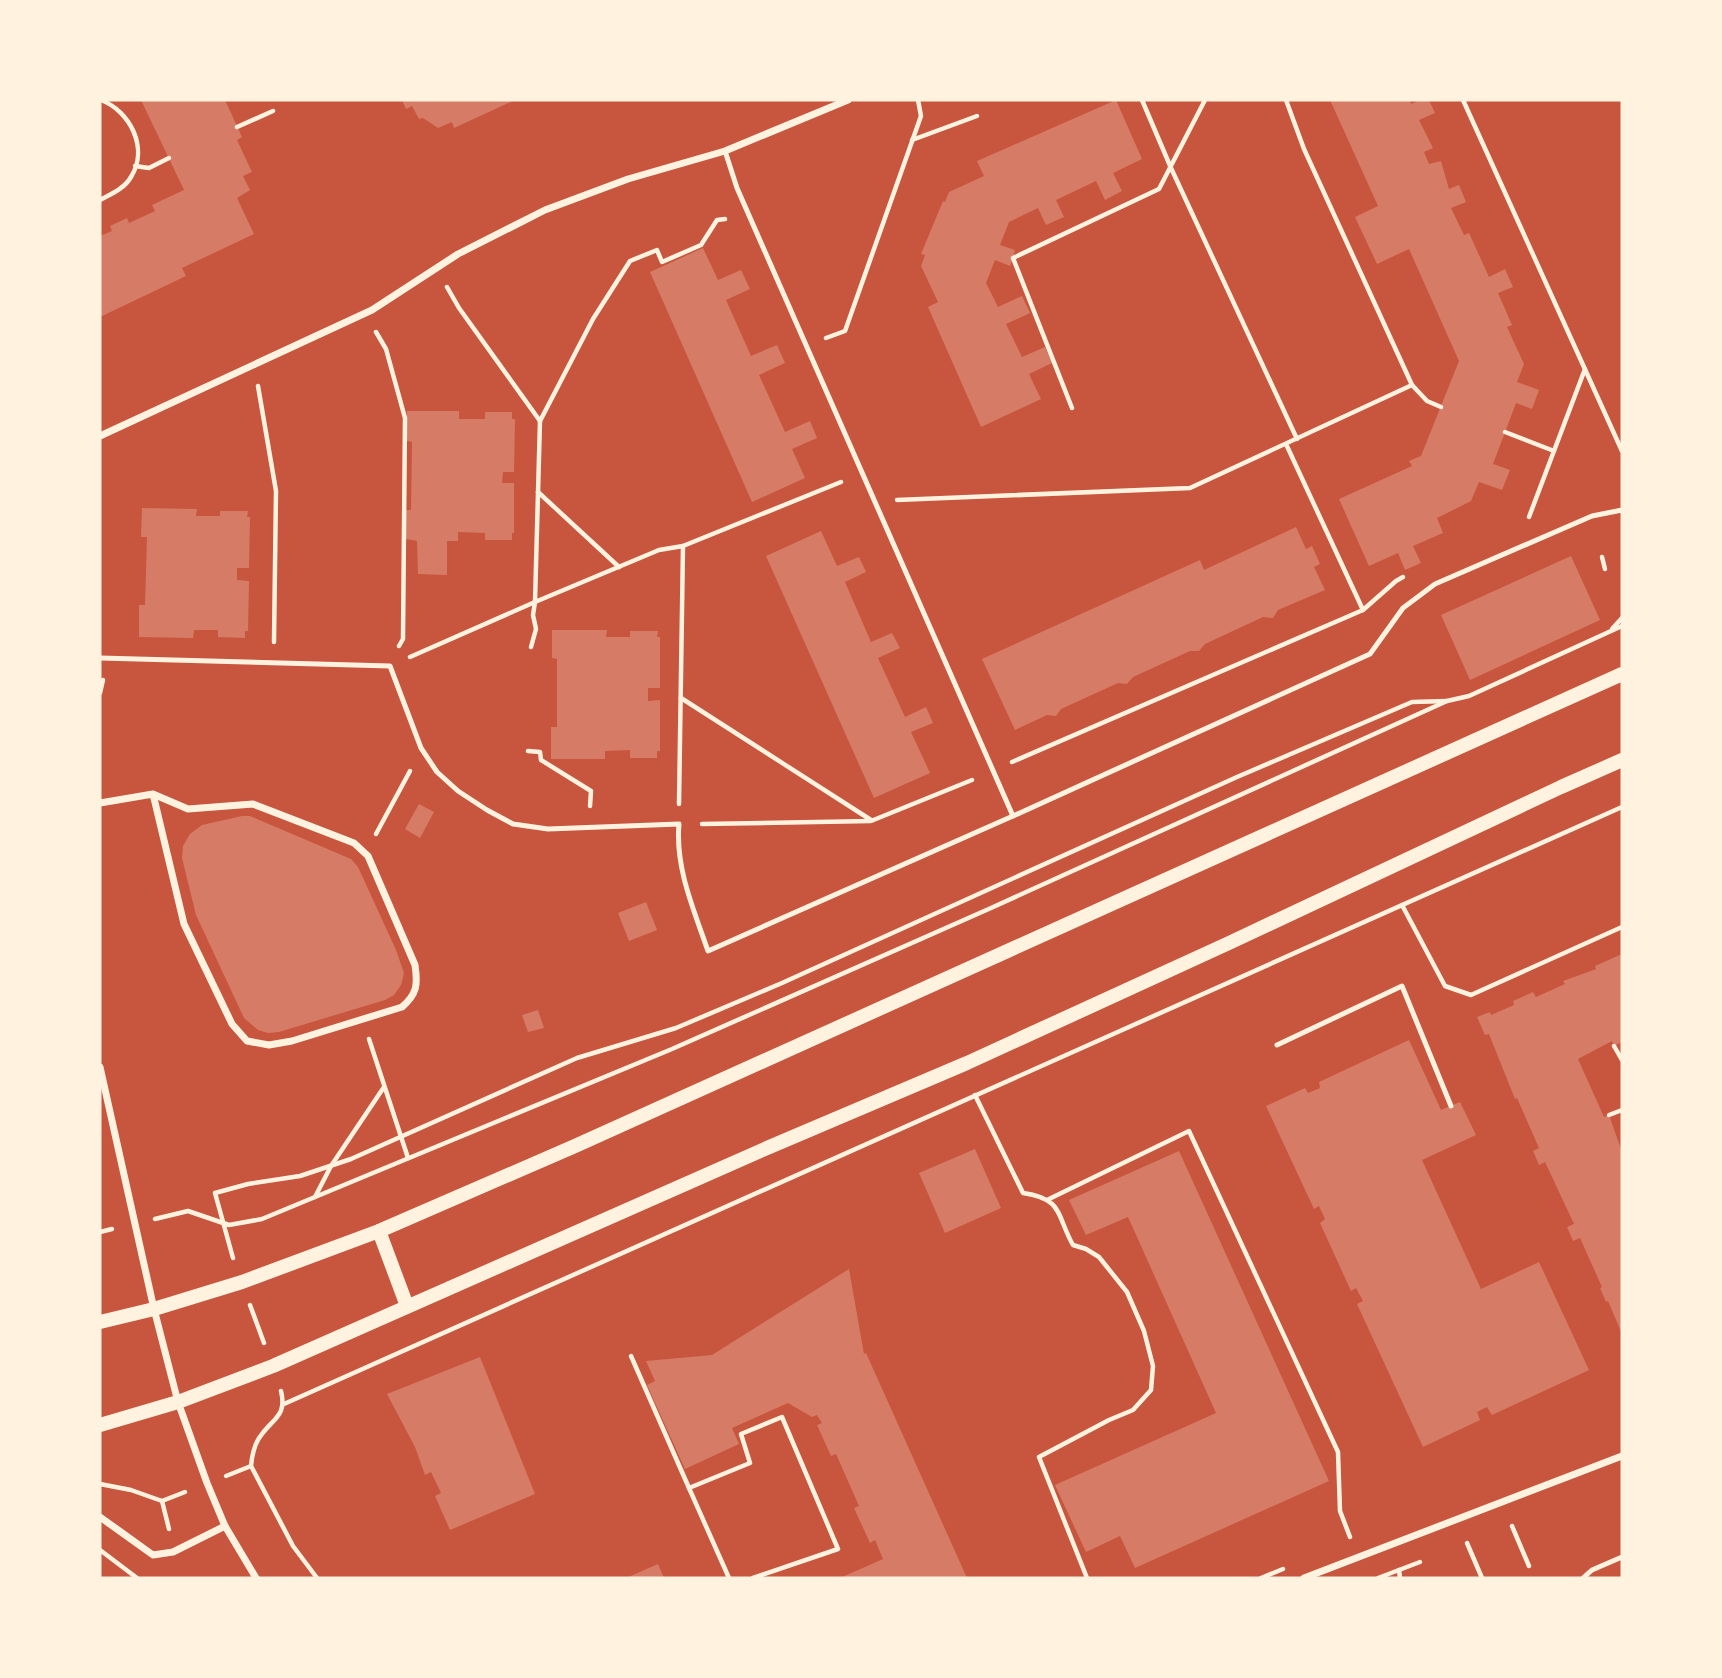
<svg xmlns="http://www.w3.org/2000/svg" width="1722" height="1678" font-family="Helvetica,sans-serif">
  <style>
    .building { fill: #d67c66 }
    .lines { fill: none; stroke-linecap: round; stroke-linejoin: round }
    .path { stroke: #fff3e0; stroke-width: 4.5 }
    .service { stroke: #fff3e0; stroke-width: 5 }
    .minor { stroke: #fff3e0; stroke-width: 7 }
    .secondary { stroke: #fff3e0; stroke-width: 14 }
  </style>
  <rect width="100%" height="100%" fill="#c8553d"/>
  <!-- building -->
  <g class="building">
    <polygon points="141,100 225,100 242,137 237,140 252,172 243,176 250,190 237,198 254,234 182,268 186,276 100,317 100,236 112,231 110,226 127,218 129,223 155,211 152,205 184,190"/>
    <polygon points="402,100 515,100 454,128 452,122 438,128 423,118 419,119 412,106 406,109"/>
    <polygon points="1116,100 1142,159 1113,173 1122,191 1105,200 1096,181 1056,200 1064,217 1046,225 1038,208 1009,222 1000,245 1015,250 1013,258 1010,266 995,260 986,283 998,307 1022,296 1030,313 1006,324 1022,357 1045,347 1052,363 1029,374 1041,399 981,427 928,307 938,302 921,266 925,255 921,254 943,201 945,202 949,192 984,176 977,161"/>
    <polygon points="1330,100 1410,100 1411,104 1420,100 1429,100 1435,113 1419,120 1433,148 1424,152 1429,164 1441,161 1449,189 1459,185 1466,202 1451,208 1464,235 1469,233 1489,277 1505,269 1513,287 1498,293 1512,325 1507,327 1524,364 1517,382 1539,390 1532,409 1516,403 1493,464 1510,470 1502,490 1479,482 1471,501 1437,518 1443,533 1413,546 1421,563 1405,570 1398,553 1369,566 1339,499 1412,466 1409,461 1421,456 1459,361 1409,249 1377,264 1355,217 1378,206"/>
    <polygon points="703,248 718,280 741,270 750,289 726,300 751,356 777,345 785,363 759,375 785,432 810,421 817,438 792,449 805,478 752,502 650,272"/>
    <polygon points="407,411 459,411 459,419 485,419 485,412 512,412 512,419 515,419 514,472 503,472 502,483 514,483 514,533 512,533 512,540 485,540 485,533 458,532 458,541 447,541 447,575 418,574 417,541 406,539 406,510 411,510 412,442 407,441"/>
    <polygon points="142,508 197,509 196,516 220,516 220,511 248,511 247,517 250,517 249,568 237,568 237,580 249,581 248,631 245,631 245,638 218,637 218,630 194,630 193,638 139,637 139,605 145,605 147,537 141,537"/>
    <polygon points="1296,527 1306,549 1312,546 1320,564 1314,567 1325,590 1278,610 1273,618 1263,617 1205,644 1199,651 1190,651 1133,677 1127,684 1118,683 1061,709 1056,716 1047,715 1015,730 982,659 1200,560 1204,570"/>
    <polygon points="821,531 837,566 859,557 866,572 845,582 871,642 892,633 900,648 878,658 905,717 926,707 933,723 911,732 930,773 874,798 766,556"/>
    <polygon points="1571,556 1600,620 1470,680 1441,615"/>
    <polygon points="552,630 607,630 606,637 630,637 630,631 658,631 657,637 660,637 660,688 648,688 648,701 660,700 660,751 657,751 657,758 630,758 630,750 605,751 605,759 551,759 551,727 557,727 557,659 552,658"/>
    <polygon points="419,804 434,812 420,838 405,829"/>
    <polygon points="242,816 250,816 351,859 358,867 396,950 404,973 401,985 394,995 385,1000 279,1032 268,1033 258,1030 244,1018 196,915 182,858 183,846 190,834 202,825"/>
    <polygon points="646,902 657,930 629,941 618,913"/>
    <polygon points="1622,954 1622,1042 1614,1046 1612,1041 1578,1059 1604,1117 1609,1115 1622,1152 1622,1334 1608,1301 1606,1302 1600,1288 1602,1287 1580,1238 1573,1241 1567,1227 1574,1224 1545,1162 1539,1165 1533,1151 1539,1148 1517,1098 1515,1099 1489,1034 1485,1035 1477,1017 1490,1012 1491,1015 1514,1005 1513,1001 1533,992 1536,997 1565,984 1563,981 1596,969 1595,966"/>
    <polygon points="538,1010 544,1028 528,1032 522,1015"/>
    <polygon points="1409,1040 1441,1110 1460,1102 1476,1135 1422,1160 1481,1289 1539,1262 1589,1370 1492,1415 1487,1407 1477,1412 1480,1420 1423,1447 1357,1304 1363,1301 1356,1288 1351,1291 1320,1223 1325,1219 1319,1206 1314,1209 1266,1106 1305,1088 1308,1093 1320,1088 1319,1082"/>
    <polygon points="975,1149 1001,1208 945,1233 919,1173"/>
    <polygon points="1179,1151 1329,1481 1135,1568 1120,1536 1086,1552 1055,1485 1216,1413 1128,1217 1086,1235 1069,1200"/>
    <polygon points="849,1269 864,1354 866,1353 967,1578 840,1578 883,1559 875,1540 870,1543 854,1508 859,1506 836,1454 831,1456 817,1425 822,1423 817,1415 812,1417 788,1403 732,1428 739,1444 685,1469 647,1385 655,1381 646,1361 712,1355"/>
    <polygon points="480,1357 535,1494 450,1530 435,1496 441,1493 431,1472 425,1475 415,1447 387,1394"/>
    <polygon points="658,1564 664,1578 626,1578"/>
  </g>
  <g class="lines">
    <!-- path -->
    <g class="path">
      <polyline points="1142,100 1171,168 1297,439"/>
      <polyline points="1463,100 1622,451"/>
      <polyline points="237,127 273,111"/>
      <polyline points="912,140 977,116"/>
      <polyline points="135,166 149,168 169,158"/>
      <path d="M100,200c11,-6 24,-11 31,-23 18,-29 -1,-66 -30,-77"/>
      <polyline points="447,287 459,308 540,421 535,602 659,550 683,546 841,482"/>
      <polyline points="376,332 386,349 405,418 403,639 399,646"/>
      <polyline points="826,338 845,331 921,116 918,100"/>
      <polyline points="1412,385 1427,401 1441,407"/>
      <polyline points="258,386 276,491 274,642"/>
      <polyline points="1072,408 1013,258 1159,189 1205,100"/>
      <polyline points="540,421 593,319 630,261 657,250 662,262 701,245 717,220 725,219"/>
      <polyline points="1505,432 1554,451"/>
      <polyline points="538,492 619,567"/>
      <polyline points="897,500 1190,488 1412,385 1304,149 1286,100"/>
      <polyline points="1529,517 1585,369"/>
      <polyline points="1602,557 1605,569"/>
      <polyline points="1363,610 1396,581 1403,577"/>
      <polyline points="1612,629 1622,618"/>
      <polyline points="410,657 535,602 533,615 536,629 531,647"/>
      <polyline points="100,693 103,680"/>
      <polyline points="681,698 871,820"/>
      <polyline points="528,751 540,752 541,760 591,791 590,806"/>
      <polyline points="1012,762 1363,610 1286,444"/>
      <polyline points="679,804 683,546"/>
      <polyline points="702,824 871,821 972,780"/>
      <polyline points="376,834 410,771"/>
      <polyline points="1402,905 1445,986 1471,995 1622,927"/>
      <polyline points="369,1039 408,1158"/>
      <polyline points="1614,1046 1622,1060"/>
      <path d="M975,1095l48,98c41,6 33,22 50,52l13,4 13,8 28,35 17,39 9,35 -2,24 -18,20 -24,10 -70,37 48,121"/>
      <polyline points="1609,1115 1622,1110"/>
      <polyline points="315,1197 331,1166 384,1087"/>
      <polyline points="1049,1199 1189,1131 1338,1452 1340,1511 1350,1537"/>
      <polyline points="155,1219 188,1211 229,1225 262,1219 672,1049 991,908 1447,701 1469,696 1622,626"/>
      <polyline points="100,1232 112,1229"/>
      <polyline points="233,1258 215,1193 248,1184 300,1176 351,1159 577,1058 676,1028 782,983 1237,777 1412,702 1447,701"/>
      <polyline points="250,1305 264,1343"/>
      <polyline points="631,1356 689,1488"/>
      <path d="M281,1391c6,24 -7,27 -19,43 -7,8 -10,21 -11,32l42,80 24,32"/>
      <polyline points="284,1404 1622,807"/>
      <polyline points="226,1476 251,1466"/>
      <polyline points="100,1484 131,1490 162,1501 185,1492"/>
      <polyline points="162,1501 169,1529"/>
      <polyline points="1512,1526 1529,1566"/>
      <polyline points="1467,1543 1482,1578"/>
      <polyline points="100,1550 137,1578"/>
      <polyline points="1399,1570 1400,1578"/>
      <polyline points="729,1578 689,1488 750,1463 741,1434 782,1417 838,1549 753,1578"/>
      <polyline points="1261,1578 1283,1569"/>
      <polyline points="1378,1578 1420,1562"/>
    </g>
    <!-- service -->
    <g class="service">
      <polyline points="725,151 737,188 1013,816"/>
      <path d="M100,658l290,8 31,82 16,24 21,19 29,19 26,14 35,5 131,-5c-4,44 15,86 29,127l305,-135 357,-162 33,-46 32,-24 157,-68 30,-6"/>
      <polyline points="1277,1045 1402,986 1451,1106"/>
      <polyline points="1583,1578 1592,1570 1622,1557"/>
    </g>
    <!-- minor -->
    <g class="minor">
      <polyline points="100,436 372,310 458,254 545,210 628,179 725,151 848,100"/>
      <path d="M100,803l53,-9 35,15 65,-5 101,39 14,13 47,109c3,20 2,29 -13,42l-110,34 -23,4 -22,-4 -15,-17 -48,-100 -31,-130"/>
      <polyline points="100,1067 154,1309 178,1402 207,1483 225,1526 256,1578"/>
      <polyline points="100,1517 153,1555 173,1552 225,1526"/>
      <polyline points="1304,1578 1622,1456"/>
    </g>
    <!-- secondary -->
    <g class="secondary">
      <polyline points="379,1231 407,1306"/>
      <polyline points="100,1322 154,1309 242,1282 379,1231 575,1146 1622,674"/>
      <polyline points="100,1425 178,1402 273,1366 767,1148 967,1063 1229,943 1561,787 1622,760"/>
    </g>
  </g>
  <!-- border -->
  <rect width="1722" height="1678" fill="none" stroke="#fff3e0" stroke-width="203"/>
</svg>
